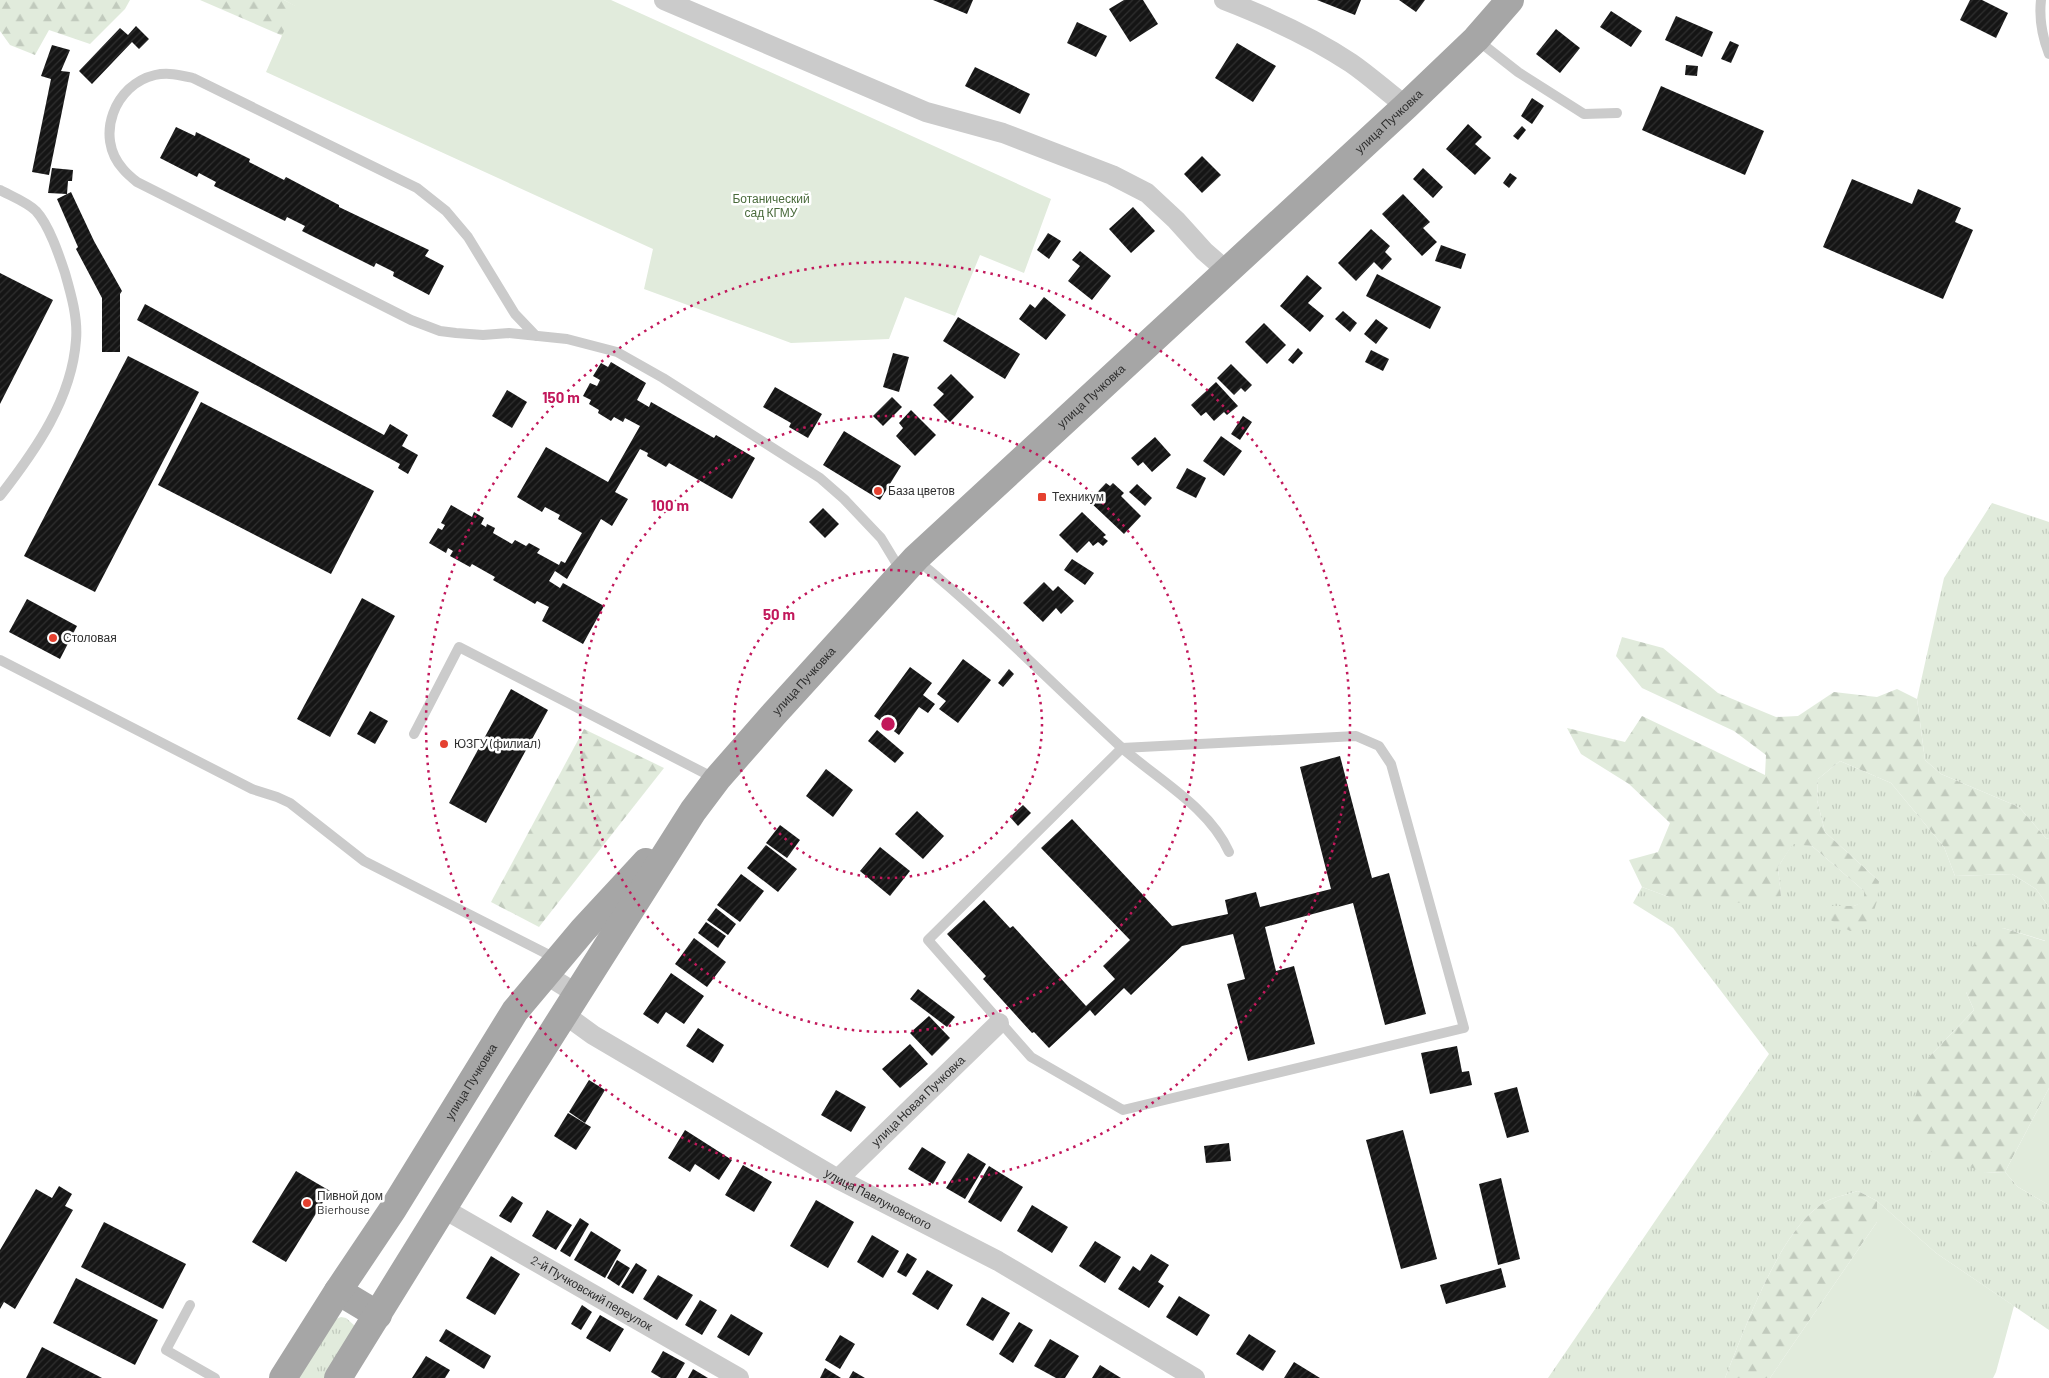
<svg xmlns="http://www.w3.org/2000/svg" width="2049" height="1378" font-family="Barlow,sans-serif">
  <style>
    .grass { fill: url(#grass-tufts) }
    .forest { fill: url(#forest-firs) }
    .garden { fill: #e1ebdc }
    .building { fill: url(#building-hatch) }
    .lines { fill: none; stroke-linecap: round; stroke-linejoin: round }
    .lane { stroke: #cbcbcb; stroke-width: 10 }
    .street { stroke: #cbcbcb; stroke-width: 20 }
    .primary { stroke: #a6a6a6; stroke-width: 28 }
    .ring { fill: none; stroke: #c2185b; stroke-width: 2.5; stroke-dasharray: 2.5 5 }
    .poi-dot { fill: #e54130; stroke: #fff; stroke-width: 2 }
    .labels { text-anchor: middle; stroke-width: 5; stroke-linejoin: round; paint-order: stroke }
    .street-label { font-size: 12px; fill: #2e2e2e; stroke: #fff }
    .park-label { font-size: 12px; fill: #496a3b; stroke: #fff }
    .poi-label { font-size: 12px; fill: #2e2e2e; stroke: #fff; text-anchor: start }
    .centre { fill: #c2185b; stroke: #fff; stroke-width: 2.5 }
    .ring-label { font-size: 15px; text-anchor: middle; font-weight: bold; fill: #c2185b; stroke: #fff; stroke-width: 5; stroke-linejoin: round; paint-order: stroke }
  </style>
  <defs>
    <pattern id="grass-tufts" width="24" height="20" patternUnits="userSpaceOnUse" patternTransform="scale(1.25)"><rect width="24" height="20" fill="#e1ebdc"/><path d="M3 7l-1-3M5 7V3M7 7l1-3M15 17l-1-3M17 17v-4M19 17l1-3" fill="none" stroke="#c1cabd"/></pattern>
    <pattern id="forest-firs" width="22" height="20" patternUnits="userSpaceOnUse" patternTransform="scale(1.25)"><rect width="22" height="20" fill="#e1ebdc"/><path d="M5 1l3.5 6h-7zM16 11l3.5 6h-7z" fill="#c1cabd"/></pattern>
    <pattern id="building-hatch" width="6" height="6" patternUnits="userSpaceOnUse" patternTransform="scale(1.25)"><rect width="6" height="6" fill="#151515"/><path d="M-1 1l2-2M0 6l6-6M5 7l2-2" fill="none" stroke="#2f2f2f"/></pattern>
  </defs>
  <rect width="100%" height="100%" fill="#fff"/>
  <!-- grass -->
  <g class="grass">
    <polygon points="1992,503 2049,522 2049,839 2046,838 2019,807 1941,774 1925,760 1917,699 1944,578"/>
    <path d="M1840,761l51,22 53,64 11,29 57,-2 24,15 13,18v19l-3,15 -43,-13 -37,64 8,18 -45,47 56,116 20,-1 13,15 31,18v125l-113,-77 -59,-52 -19,-10c-9,3 -20,5 -29,9 -48,23 -84,130 -104,178h-177l221,-324 -96,-126 -40,-25 9,-16 27,10 112,-1 -3,-29 15,-24 19,3 52,45v11l-10,4h-28l24,25 29,-50 -54,-49 -8,-32 1,-21z"/>
    <polygon points="341,1317 346,1318 355,1326 327,1378 295,1378 333,1320"/>
  </g>
  <!-- forest -->
  <g class="forest">
    <polygon points="0,0 130,0 125,9 90,44 49,30 35,55 10,45 0,31"/>
    <polygon points="200,0 284,0 296,6 283,36"/>
    <polygon points="1622,637 1663,648 1718,693 1776,717 1798,716 1834,692 1877,697 1897,689 1917,699 1925,760 1941,774 2019,807 2046,838 2049,839 2049,907 2036,889 2012,874 1955,876 1944,847 1891,783 1840,761 1818,779 1817,800 1825,832 1879,881 1877,901 1868,929 1850,931 1827,918 1826,906 1854,906 1864,901 1864,891 1812,846 1793,844 1778,867 1781,896 1755,904 1669,897 1642,887 1629,860 1658,852 1670,823 1629,784 1581,754 1567,728 1625,742 1642,716 1765,775 1766,755 1734,731 1642,688 1616,656"/>
    <polygon points="584,729 664,768 539,927 491,902"/>
    <polygon points="2049,926 2049,1088 2005,1172 1985,1173 1929,1151 1908,1117 1929,1057 1974,1010 1966,992 1966,950 2003,928 2045,941"/>
    <path d="M1858,1191l19,10v21l-107,156h-45c20,-48 56,-155 104,-178 9,-4 20,-6 29,-9z"/>
  </g>
  <!-- garden -->
  <g class="garden">
    <polygon points="284,0 611,0 1051,199 1024,273 980,255 955,316 905,297 889,339 791,343 644,289 653,249 266,72 295,6"/>
    <polygon points="2049,1088 2049,1205 2018,1187 2005,1172"/>
    <polygon points="1877,1201 1936,1253 2014,1306 1996,1372 1993,1378 1770,1378 1877,1222"/>
  </g>
  <!-- building -->
  <g class="building">
    <polygon points="933,0 973,0 967,14"/>
    <polygon points="1124,0 1143,0 1158,24 1130,42 1109,9"/>
    <polygon points="1317,0 1361,0 1355,15"/>
    <polygon points="1399,0 1425,0 1416,12"/>
    <polygon points="1970,0 1982,0 2008,13 1996,38 1960,20"/>
    <polygon points="1611,11 1642,31 1631,47 1600,27"/>
    <polygon points="1676,16 1713,32 1702,57 1665,40"/>
    <polygon points="1077,22 1107,36 1096,57 1067,43"/>
    <polygon points="136,26 149,39 139,49 132,42 92,84 79,71 120,28 128,35"/>
    <polygon points="1556,29 1580,48 1560,73 1536,54"/>
    <polygon points="1730,41 1739,45 1731,63 1721,59"/>
    <polygon points="1237,43 1276,66 1253,102 1215,78"/>
    <polygon points="52,45 70,50 61,71 70,72 49,175 32,172 51,79 41,76"/>
    <polygon points="1686,65 1698,66 1697,76 1685,75"/>
    <polygon points="975,67 1030,94 1020,114 965,86"/>
    <polygon points="1661,86 1764,131 1745,175 1642,130"/>
    <polygon points="1532,98 1544,106 1532,124 1521,116"/>
    <polygon points="1468,124 1482,137 1475,144 1491,158 1475,175 1446,149"/>
    <polygon points="1522,126 1526,130 1518,140 1513,136"/>
    <polygon points="176,127 195,136 196,132 250,159 249,162 284,180 286,177 339,205 339,207 429,250 425,256 444,266 429,295 393,276 394,272 376,263 374,267 302,231 305,226 287,217 285,221 214,186 216,182 199,173 197,177 160,158"/>
    <polygon points="1202,156 1221,175 1202,193 1184,174"/>
    <polygon points="52,168 73,170 72,181 68,181 67,194 48,193"/>
    <polygon points="1423,168 1443,187 1433,198 1413,179"/>
    <polygon points="1510,173 1517,178 1509,188 1503,183"/>
    <polygon points="1852,179 1912,204 1918,189 1961,208 1955,222 1973,230 1943,299 1823,247"/>
    <polygon points="71,192 94,241 122,291 120,294 120,352 102,352 102,298 76,249 78,247 57,199"/>
    <polygon points="1403,194 1430,222 1423,228 1437,242 1422,256 1382,214"/>
    <polygon points="1133,207 1155,231 1131,253 1109,229"/>
    <polygon points="1371,229 1390,246 1385,252 1392,259 1382,270 1374,262 1356,281 1338,263"/>
    <polygon points="1048,233 1061,241 1049,259 1037,250"/>
    <polygon points="1441,245 1466,254 1461,269 1435,261"/>
    <polygon points="1080,251 1111,276 1092,300 1068,281 1080,266 1072,260"/>
    <polygon points="0,273 53,300 0,404"/>
    <polygon points="1377,274 1441,307 1430,329 1366,296"/>
    <polygon points="1307,275 1322,288 1308,303 1324,316 1310,332 1280,306"/>
    <polygon points="1044,297 1066,315 1046,340 1019,319 1030,304 1035,308"/>
    <polygon points="145,304 384,435 390,424 408,435 402,446 418,455 408,474 398,468 400,464 137,320"/>
    <polygon points="1343,311 1357,323 1350,332 1335,319"/>
    <polygon points="958,317 1020,354 1005,379 943,341"/>
    <polygon points="1376,319 1388,328 1376,344 1364,334"/>
    <polygon points="1264,323 1286,345 1267,364 1245,342"/>
    <polygon points="1298,348 1303,353 1293,364 1288,360"/>
    <polygon points="1371,350 1389,359 1383,371 1365,362"/>
    <polygon points="893,353 909,357 899,392 883,387"/>
    <polygon points="128,356 199,392 95,592 24,556"/>
    <polygon points="611,362 646,383 637,400 649,407 651,402 714,438 716,435 755,458 732,499 669,463 666,467 647,456 648,453 640,449 615,492 628,499 612,526 601,519 567,579 555,571 549,581 560,588 563,583 604,606 583,644 542,621 549,607 537,601 535,604 493,580 495,577 472,564 470,567 450,556 453,551 448,548 446,553 429,543 438,528 442,530 445,525 441,523 451,505 472,517 474,512 484,518 481,524 486,527 487,524 495,528 493,533 512,544 515,540 526,546 529,543 540,549 537,553 559,565 561,561 565,563 582,533 558,519 560,515 545,507 542,512 517,497 546,447 608,482 640,426 625,418 623,422 614,417 611,421 598,413 599,410 589,404 591,400 583,396 590,383 597,386 600,380 593,376 601,363 608,367"/>
    <polygon points="1231,364 1252,385 1245,392 1241,388 1234,395 1217,378"/>
    <polygon points="951,374 974,397 950,422 933,405 944,394 937,388"/>
    <polygon points="1216,382 1238,406 1227,415 1224,412 1214,421 1206,412 1201,416 1191,405"/>
    <polygon points="775,387 822,414 808,438 789,427 791,423 763,407"/>
    <polygon points="507,390 527,402 512,428 492,416"/>
    <polygon points="892,397 902,407 883,426 873,416"/>
    <polygon points="201,402 374,491 331,574 158,485"/>
    <polygon points="911,410 936,435 915,456 896,436 903,428 899,423"/>
    <polygon points="1243,416 1252,422 1240,440 1231,434"/>
    <polygon points="844,431 901,466 880,500 823,465"/>
    <polygon points="1221,436 1242,451 1224,476 1203,461"/>
    <polygon points="1155,437 1171,455 1152,472 1143,462 1138,466 1131,458"/>
    <polygon points="1187,468 1206,478 1196,498 1176,488"/>
    <polygon points="1106,483 1110,486 1113,483 1124,493 1121,496 1141,516 1124,534 1089,501"/>
    <polygon points="1137,484 1152,498 1145,506 1129,492"/>
    <polygon points="823,508 839,524 825,538 809,522"/>
    <polygon points="1082,512 1106,535 1103,537 1108,541 1103,546 1098,542 1093,546 1089,541 1077,553 1059,535"/>
    <polygon points="1072,559 1094,573 1085,585 1064,570"/>
    <polygon points="1044,582 1053,591 1058,586 1074,601 1061,614 1056,608 1043,622 1023,603"/>
    <polygon points="362,598 395,616 330,737 297,719"/>
    <polygon points="27,599 77,626 60,659 9,632"/>
    <polygon points="963,659 991,680 958,723 939,709 946,701 937,694"/>
    <polygon points="910,667 932,683 923,695 935,704 928,713 919,707 899,735 874,716"/>
    <polygon points="1009,669 1014,674 1003,687 998,683"/>
    <polygon points="511,689 548,710 486,823 449,803"/>
    <polygon points="370,711 388,721 375,744 357,734"/>
    <polygon points="877,730 904,753 895,763 868,741"/>
    <polygon points="1340,756 1372,878 1389,873 1426,1014 1385,1025 1353,903 1265,927 1276,971 1294,966 1315,1044 1248,1061 1227,984 1245,979 1233,934 1182,946 1131,995 1124,988 1095,1016 1090,1010 1049,1048 1034,1032 1032,1033 983,979 986,976 947,934 984,900 1010,928 1013,926 1086,1006 1115,979 1103,966 1130,940 1041,848 1072,819 1172,926 1228,914 1225,900 1256,892 1260,907 1331,889 1300,767"/>
    <polygon points="826,769 853,790 833,817 806,796"/>
    <polygon points="1023,805 1031,813 1018,826 1010,817"/>
    <polygon points="917,811 944,836 923,859 895,834"/>
    <polygon points="780,825 800,840 787,858 766,843"/>
    <polygon points="766,845 797,869 778,892 747,868"/>
    <polygon points="880,847 910,871 890,896 860,871"/>
    <polygon points="741,874 764,891 740,922 717,905"/>
    <polygon points="716,908 736,924 728,935 707,920"/>
    <polygon points="706,922 726,936 718,948 698,933"/>
    <polygon points="694,938 726,962 707,987 675,964"/>
    <polygon points="671,973 704,996 684,1024 666,1012 658,1024 643,1014"/>
    <polygon points="918,989 955,1017 947,1027 910,999"/>
    <polygon points="929,1016 950,1038 932,1056 910,1033"/>
    <polygon points="698,1028 724,1045 713,1063 686,1046"/>
    <polygon points="910,1044 928,1064 900,1088 882,1069"/>
    <polygon points="1457,1046 1462,1072 1469,1071 1472,1085 1430,1094 1421,1053"/>
    <polygon points="589,1080 605,1090 585,1123 569,1112"/>
    <polygon points="1517,1087 1529,1132 1507,1138 1494,1093"/>
    <polygon points="836,1090 866,1107 851,1132 821,1115"/>
    <polygon points="568,1113 591,1127 576,1150 554,1136"/>
    <polygon points="685,1130 732,1160 719,1180 695,1164 690,1172 668,1158"/>
    <polygon points="1403,1130 1437,1259 1401,1269 1366,1140"/>
    <polygon points="1229,1143 1231,1161 1206,1163 1204,1146"/>
    <polygon points="922,1147 946,1162 933,1184 908,1169"/>
    <polygon points="968,1153 986,1164 965,1199 946,1188"/>
    <polygon points="743,1165 772,1182 754,1212 725,1195"/>
    <polygon points="989,1166 1023,1187 1001,1222 968,1202"/>
    <polygon points="296,1171 330,1191 286,1262 252,1242"/>
    <polygon points="1501,1178 1520,1259 1498,1265 1479,1184"/>
    <polygon points="59,1186 72,1194 65,1206 73,1210 15,1309 4,1302 0,1309 0,1250 36,1189 52,1198"/>
    <polygon points="512,1196 523,1203 511,1223 499,1216"/>
    <polygon points="816,1200 854,1222 828,1268 790,1246"/>
    <polygon points="1032,1205 1068,1227 1052,1253 1017,1231"/>
    <polygon points="547,1210 572,1225 556,1250 532,1236"/>
    <polygon points="580,1218 589,1224 570,1257 560,1251"/>
    <polygon points="104,1222 186,1264 163,1309 81,1267"/>
    <polygon points="591,1231 621,1250 605,1278 574,1260"/>
    <polygon points="872,1235 899,1251 883,1278 857,1262"/>
    <polygon points="1095,1241 1121,1257 1105,1283 1079,1266"/>
    <polygon points="907,1253 917,1259 906,1277 897,1272"/>
    <polygon points="1151,1254 1169,1265 1158,1282 1164,1286 1149,1308 1118,1289 1133,1266 1140,1271"/>
    <polygon points="491,1256 520,1274 495,1315 466,1298"/>
    <polygon points="617,1260 630,1268 619,1286 607,1278"/>
    <polygon points="636,1263 647,1270 633,1294 621,1287"/>
    <polygon points="1501,1268 1506,1287 1446,1304 1440,1285"/>
    <polygon points="927,1270 953,1285 938,1310 912,1294"/>
    <polygon points="658,1275 693,1295 677,1320 643,1299"/>
    <polygon points="76,1278 158,1320 135,1365 53,1323"/>
    <polygon points="1179,1296 1210,1315 1197,1336 1166,1317"/>
    <polygon points="982,1297 1010,1313 993,1341 966,1325"/>
    <polygon points="700,1300 717,1310 702,1335 685,1325"/>
    <polygon points="582,1305 592,1312 581,1330 571,1324"/>
    <polygon points="731,1314 763,1333 749,1356 717,1337"/>
    <polygon points="600,1315 624,1329 610,1352 586,1338"/>
    <polygon points="1019,1322 1033,1330 1013,1363 999,1354"/>
    <polygon points="446,1329 491,1356 484,1369 439,1341"/>
    <polygon points="1249,1334 1276,1351 1263,1371 1236,1354"/>
    <polygon points="840,1335 855,1344 840,1369 825,1360"/>
    <polygon points="1050,1339 1079,1356 1065,1378 1056,1378 1034,1366"/>
    <polygon points="42,1347 102,1378 26,1378"/>
    <polygon points="663,1351 685,1363 676,1378 661,1378 651,1372"/>
    <polygon points="426,1356 450,1370 445,1378 412,1378"/>
    <polygon points="1294,1362 1320,1378 1284,1378"/>
    <polygon points="1100,1365 1121,1378 1092,1378"/>
    <polygon points="825,1368 841,1378 820,1378"/>
    <polygon points="693,1369 708,1378 688,1378"/>
    <polygon points="853,1371 865,1378 849,1378"/>
  </g>
  <g class="lines">
    <!-- lane -->
    <g class="lane">
      <path d="M2041,0c-2,18 1,36 8,54"/>
      <polyline points="1476,39 1518,72 1584,114 1617,113"/>
      <path d="M0,190c11,6 27,12 36,21 13,14 23,44 29,62 6,21 13,45 11,67 -4,59 -41,111 -76,156"/>
      <path d="M536,336l-21,-22 -47,-77 -22,-26 -29,-23 -224,-110c-13,-3 -25,-6 -38,-3 -40,9 -61,62 -32,94 4,5 9,9 14,13l274,138 29,11 16,2 27,2 26,-2 58,6 50,13 46,26 157,100 24,21 37,39 20,33"/>
      <path d="M916,559c72,59 137,125 205,188 36,32 88,60 108,105"/>
      <polyline points="0,660 252,789 277,797 290,803 364,861 557,959"/>
      <polyline points="414,734 459,647 716,779"/>
      <polygon points="1356,736 1379,746 1391,764 1464,1028 1123,1110 1031,1057 928,940 1122,748"/>
      <polyline points="190,1305 166,1350 215,1378"/>
    </g>
    <!-- street -->
    <g class="street">
      <polyline points="664,0 926,112 1003,133 1112,175 1147,193 1176,220 1204,251 1228,272"/>
      <path d="M1224,0c44,17 88,37 127,63 19,13 36,29 55,43"/>
      <polyline points="545,974 577,994"/>
      <path id="s1" d="M564,1014l29,21 245,144 160,82 197,117"/>
      <path id="s2" d="M838,1179l161,-156"/>
      <path id="s3" d="M444,1209l295,169"/>
    </g>
    <!-- primary -->
    <g class="primary">
      <polyline points="338,1291 378,1315"/>
      <path id="s4" d="M283,1378l55,-87 55,-82 122,-198 68,-81 63,-68"/>
      <path id="s5" d="M338,1378l180,-291 175,-276 24,-32 57,-65 142,-156 490,-452 70,-67 34,-39"/>
    </g>
  </g>
  <!-- distance rings -->
  <g class="ring">
    <circle cx="888" cy="724" r="154"/>
    <circle cx="888" cy="724" r="308"/>
    <circle cx="888" cy="724" r="462"/>
  </g>
  <!-- markers -->
  <g class="poi-dot">
    <circle cx="878" cy="491" r="5"/>
    <rect x="1037" y="492" width="10" height="10" rx="2.5"/>
    <circle cx="53" cy="638" r="5"/>
    <circle cx="444" cy="744" r="5"/>
    <circle cx="307" cy="1203" r="5"/>
  </g>
  <g class="labels">
    <!-- street labels -->
    <g class="street-label">
      <text dy="4" stroke="none"><textPath href="#s5" startOffset="1650">улица Пучковка</textPath></text>
      <text dy="4" stroke="none"><textPath href="#s5" startOffset="1245">улица Пучковка</textPath></text>
      <text dy="4" stroke="none"><textPath href="#s5" startOffset="840">улица Пучковка</textPath></text>
      <text dy="4" stroke="none"><textPath href="#s4" startOffset="351">улица Пучковка</textPath></text>
      <text dy="4" stroke="none"><textPath href="#s2" startOffset="112">улица Новая Пучковка</textPath></text>
      <text dy="4" stroke="none"><textPath href="#s1" startOffset="365">улица Павлуновского</textPath></text>
      <text dy="4" stroke="none"><textPath href="#s3" startOffset="170">2-й Пучковский переулок</textPath></text>
    </g>
    <!-- park labels -->
    <g class="park-label">
      <text x="771" y="203">Ботанический<tspan x="771" dy="14">сад КГМУ</tspan></text>
    </g>
    <!-- poi labels -->
    <g class="poi-label">
      <text x="888" y="495">База цветов</text>
      <text x="1052" y="501">Техникум</text>
      <text x="63" y="642">Столовая</text>
      <text x="454" y="748">ЮЗГУ (филиал)</text>
      <text x="317" y="1200">Пивной дом<tspan x="317" dy="14">Bierhouse</tspan></text>
    </g>
  </g>
  <circle cx="888" cy="724" r="8" class="centre"/>
  <g class="ring-label">
    <text x="561" y="403">150 m</text>
    <text x="670" y="511">100 m</text>
    <text x="779" y="620">50 m</text>
  </g>
</svg>
